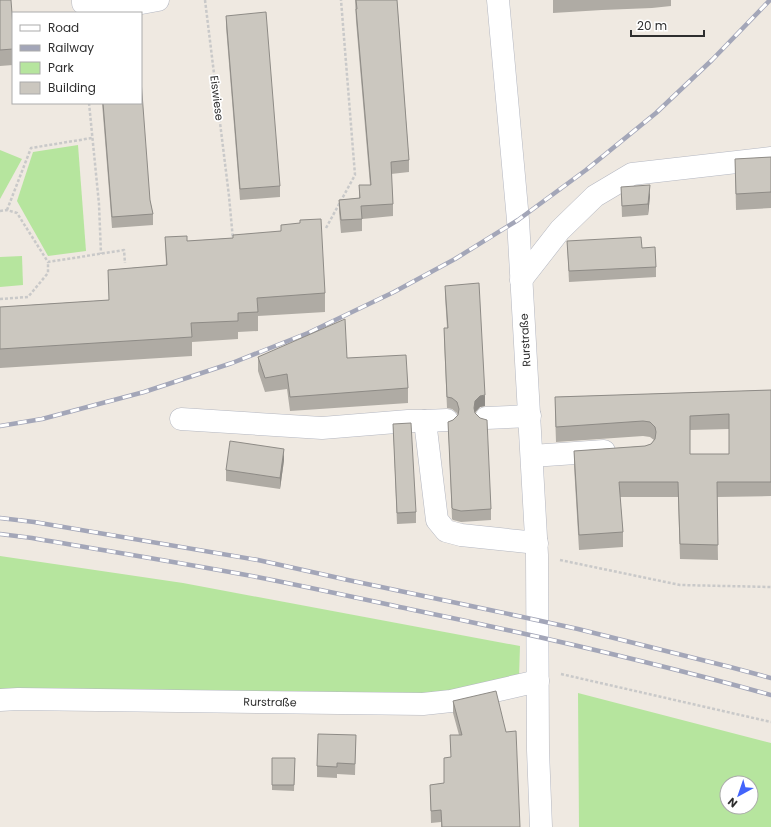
<svg xmlns="http://www.w3.org/2000/svg" width="771" height="827" font-family="Poppins,sans-serif">
  <style>
    .green { fill: #b6e59e; fill-rule: evenodd }
    .lines { fill: none; stroke-linecap: round; stroke-linejoin: round }
    .minor-casing { stroke: #b4b7c1; stroke-width: 23 }
    .path { stroke: #c9c9c9; stroke-width: 2.5; stroke-dasharray: 3 2; stroke-linecap: butt }
    .minor { stroke: #fff; stroke-width: 22 }
    .rail-casing { stroke: #a3a6b8; stroke-width: 4.5 }
    .rail { stroke: #fff; stroke-width: 3; stroke-dasharray: 9; stroke-linecap: butt }
    .wall { fill: #afaba4; fill-rule: evenodd }
    .shaded-wall { fill: #8e8b86 }
    .building { fill: #cbc7bf; stroke: #8e8b86; fill-rule: evenodd }
    .labels { text-anchor: middle; stroke-width: 3.5; stroke-linejoin: round; paint-order: stroke }
    .street-label { font-size: 11px; fill: #2e2e2e; stroke: #fff }
  </style>
  <rect width="100%" height="100%" fill="#efe9e1"/>
  <!-- green -->
  <g class="green">
    <polygon points="78,145 86,251 48,256 17,201 33,152"/>
    <polygon points="0,150 22,159 0,199"/>
    <polygon points="22,256 23,285 0,287 0,257"/>
    <polygon points="0,556 183,583 520,646 519,677 454,694 0,690"/>
    <path d="M578,693l193,50v84h-192zM727,783h24v24h-24z"/>
  </g>
  <g class="lines">
    <!-- minor casing -->
    <g class="minor-casing">
      <g id="minor">
        <polyline points="83,0 83,3 98,11 158,0"/>
        <polyline points="498,0 518,220 537,555 538,750 541,827"/>
        <polyline points="521,280 560,230 595,196 632,174 771,158"/>
        <polyline points="486,418 530,416"/>
        <polyline points="181,419 322,428 408,421 425,421 437,520 446,531 461,535 537,543"/>
        <polyline points="425,421 447,420"/>
        <polyline points="532,456 604,451"/>
        <polyline points="0,700 18,699 423,704 451,701 538,681"/>
      </g>
    </g>
    <!-- path -->
    <g class="path">
      <polyline points="205,0 229,196 233,240"/>
      <polyline points="89,103 99,204 101,254"/>
      <polyline points="7,210 31,148 92,138"/>
      <polyline points="0,211 7,210 17,213 48,262 124,250 125,263"/>
      <polyline points="326,228 355,175 341,0"/>
      <polyline points="0,299 28,297 48,273 48,262"/>
      <polyline points="560,560 680,585 771,587"/>
      <polyline points="561,674 771,722"/>
    </g>
    <!-- minor -->
    <use href="#minor" class="minor"/>
    <!-- rail casing -->
    <g class="rail-casing">
      <g id="rail">
        <polyline points="0,426 42,419 144,392 232,363 308,333 394,292 455,259 518,220 586,170 656,113 712,60 770,0"/>
        <polyline points="0,518 34,522 258,560 348,580 490,610 578,629 730,667 771,678"/>
        <path d="M0,534l32,4c75,13 150,25 225,39 51,10 101,21 152,32 121,25 243,53 362,86"/>
      </g>
    </g>
    <!-- rail -->
    <use href="#rail" class="rail"/>
  </g>
  <!-- wall -->
  <g class="wall">
    <polygon points="0,0 13,27 13,65 0,66"/>
    <polygon points="355,0 397,0 409,160 409,172 391,174 393,204 393,216 362,219 362,231 341,233 339,212 339,200 359,198 359,185 370,185 356,21"/>
    <polygon points="553,0 671,0 671,6 652,8 602,10 553,13"/>
    <polygon points="226,16 280,186 280,197 240,200 226,27"/>
    <polygon points="102,103 141,103 150,200 153,214 153,225 112,228"/>
    <polygon points="771,157 771,208 736,210 735,159"/>
    <polygon points="621,187 650,196 648,215 622,217"/>
    <polygon points="281,225 325,293 325,312 258,316 258,331 238,332 238,339 192,342 192,356 0,368 0,307 109,300 108,270 166,265 165,237 187,241 233,238 281,231"/>
    <polygon points="567,241 642,248 656,267 656,277 569,282"/>
    <polygon points="445,286 485,406 480,407 475,413 491,509 491,520 461,522 453,520 452,519 448,422 453,420 458,415 457,413 452,409 447,408 444,339 444,328 447,328 445,296"/>
    <polygon points="258,357 347,358 408,388 408,403 290,411 287,389 265,392 258,371"/>
    <path d="M771,390v106l-54,1 1,63 -38,-1 -2,-62h-58l3,35v15l-44,3 -5,-84v-15l71,-5 6,-2 3,-4 -4,-3 -7,-1 -87,6 -1,-30v-15zM729,429v25h-39v-24z"/>
    <polygon points="393,424 416,512 416,523 397,524"/>
    <polygon points="284,460 280,489 226,481 226,470"/>
    <polygon points="453,701 520,827 441,827 441,822 431,823 430,785 444,783 451,757 450,735 459,735 453,713"/>
    <polygon points="356,735 355,775 337,774 337,778 317,777 317,766"/>
    <polygon points="272,758 295,758 294,791 272,790"/>
  </g>
  <!-- shaded-wall -->
  <g class="shaded-wall">
    <polygon points="650,185 650,196 648,215 648,204"/>
    <polygon points="485,395 485,406 480,407 475,412 474,419 474,408 475,401 480,396"/>
    <polygon points="284,449 284,460 280,489 280,478"/>
  </g>
  <!-- building -->
  <g class="building">
    <polygon points="0,0 11,0 13,27 13,49 0,50"/>
    <polygon points="356,0 397,0 409,160 391,162 393,204 361,206 362,219 341,220 339,200 360,198 359,185 371,185 356,9 357,9"/>
    <polygon points="266,12 280,186 240,189 226,16"/>
    <polygon points="141,80 150,200 153,214 112,217 103,103 141,103"/>
    <polygon points="771,157 771,192 736,194 735,159"/>
    <polygon points="650,185 648,204 622,206 621,187"/>
    <polygon points="321,219 325,293 257,298 258,312 238,313 238,321 191,323 192,337 0,349 0,307 109,300 108,270 167,265 165,237 187,236 187,241 233,238 233,235 281,231 281,225 300,223 300,220"/>
    <polygon points="641,237 642,248 655,247 656,267 569,271 567,241"/>
    <polygon points="479,283 485,395 480,396 475,401 474,408 475,413 480,418 487,420 491,509 461,511 453,509 452,508 448,422 453,420 458,415 459,409 457,402 452,398 447,397 444,328 448,328 445,286"/>
    <polygon points="345,319 347,358 406,355 408,388 290,397 287,374 265,378 258,357"/>
    <path d="M771,390v92h-54l1,63 -38,-1 -2,-62h-59l4,50 -44,3 -5,-84 71,-5 6,-2 4,-5 1,-7 -1,-5 -5,-5 -7,-1 -87,6 -1,-30zM729,414v40h-39v-38z"/>
    <polygon points="411,423 416,512 397,513 393,424"/>
    <polygon points="230,441 284,449 280,478 226,470"/>
    <polygon points="496,691 506,732 516,731 520,827 442,827 441,810 431,811 430,785 444,783 444,758 451,757 450,735 462,735 453,701"/>
    <polygon points="318,734 356,735 355,764 337,763 337,767 317,766"/>
    <polygon points="272,758 295,758 294,785 272,785"/>
  </g>
  <g class="labels">
    <!-- street labels -->
    <g class="street-label">
      <text transform="translate(217 98) rotate(83)" y="4">Eiswiese</text>
      <text transform="translate(525 340) rotate(-93)" y="4">Rurstraße</text>
      <text transform="translate(270 702) rotate(1)" y="4">Rurstraße</text>
    </g>
  </g>
  <!-- legend -->
  <rect x="12" y="12" width="130" height="92" fill="#ffffff" stroke="#ababab"/>
  <rect x="20" y="25" width="20" height="6" fill="#ffffff" stroke="#ababab"/>
  <text x="48" y="32" font-size="12" fill="#2e2e2e">Road</text>
  <rect x="20" y="45" width="20" height="6" fill="#a3a6b8" stroke="#ababab"/>
  <text x="48" y="52" font-size="12" fill="#2e2e2e">Railway</text>
  <rect x="20" y="62" width="20" height="12" fill="#b6e59e" stroke="#ababab"/>
  <text x="48" y="72" font-size="12" fill="#2e2e2e">Park</text>
  <rect x="20" y="82" width="20" height="12" fill="#cbc7bf" stroke="#ababab"/>
  <text x="48" y="92" font-size="12" fill="#2e2e2e">Building</text>
  <!-- north arrow -->
  <g transform="translate(739 795) rotate(220)"><circle r="19" fill="#ffffff" stroke="#ababab"/>
  <path d="M0-3L7 15L0 10L-7 15Z" fill="#4264fb"/>
  <text y="-6" font-size="11" font-weight="bold" text-anchor="middle" fill="#2e2e2e">N</text>
  </g>
  <!-- scale -->
  <path d="M631 30v6h73v-6" fill="none" stroke="#2e2e2e" stroke-width="2"/>
  <text x="637" y="30" font-size="12" fill="#2e2e2e" stroke="#ffffff" stroke-width="3" paint-order="stroke">20 m</text>
</svg>
